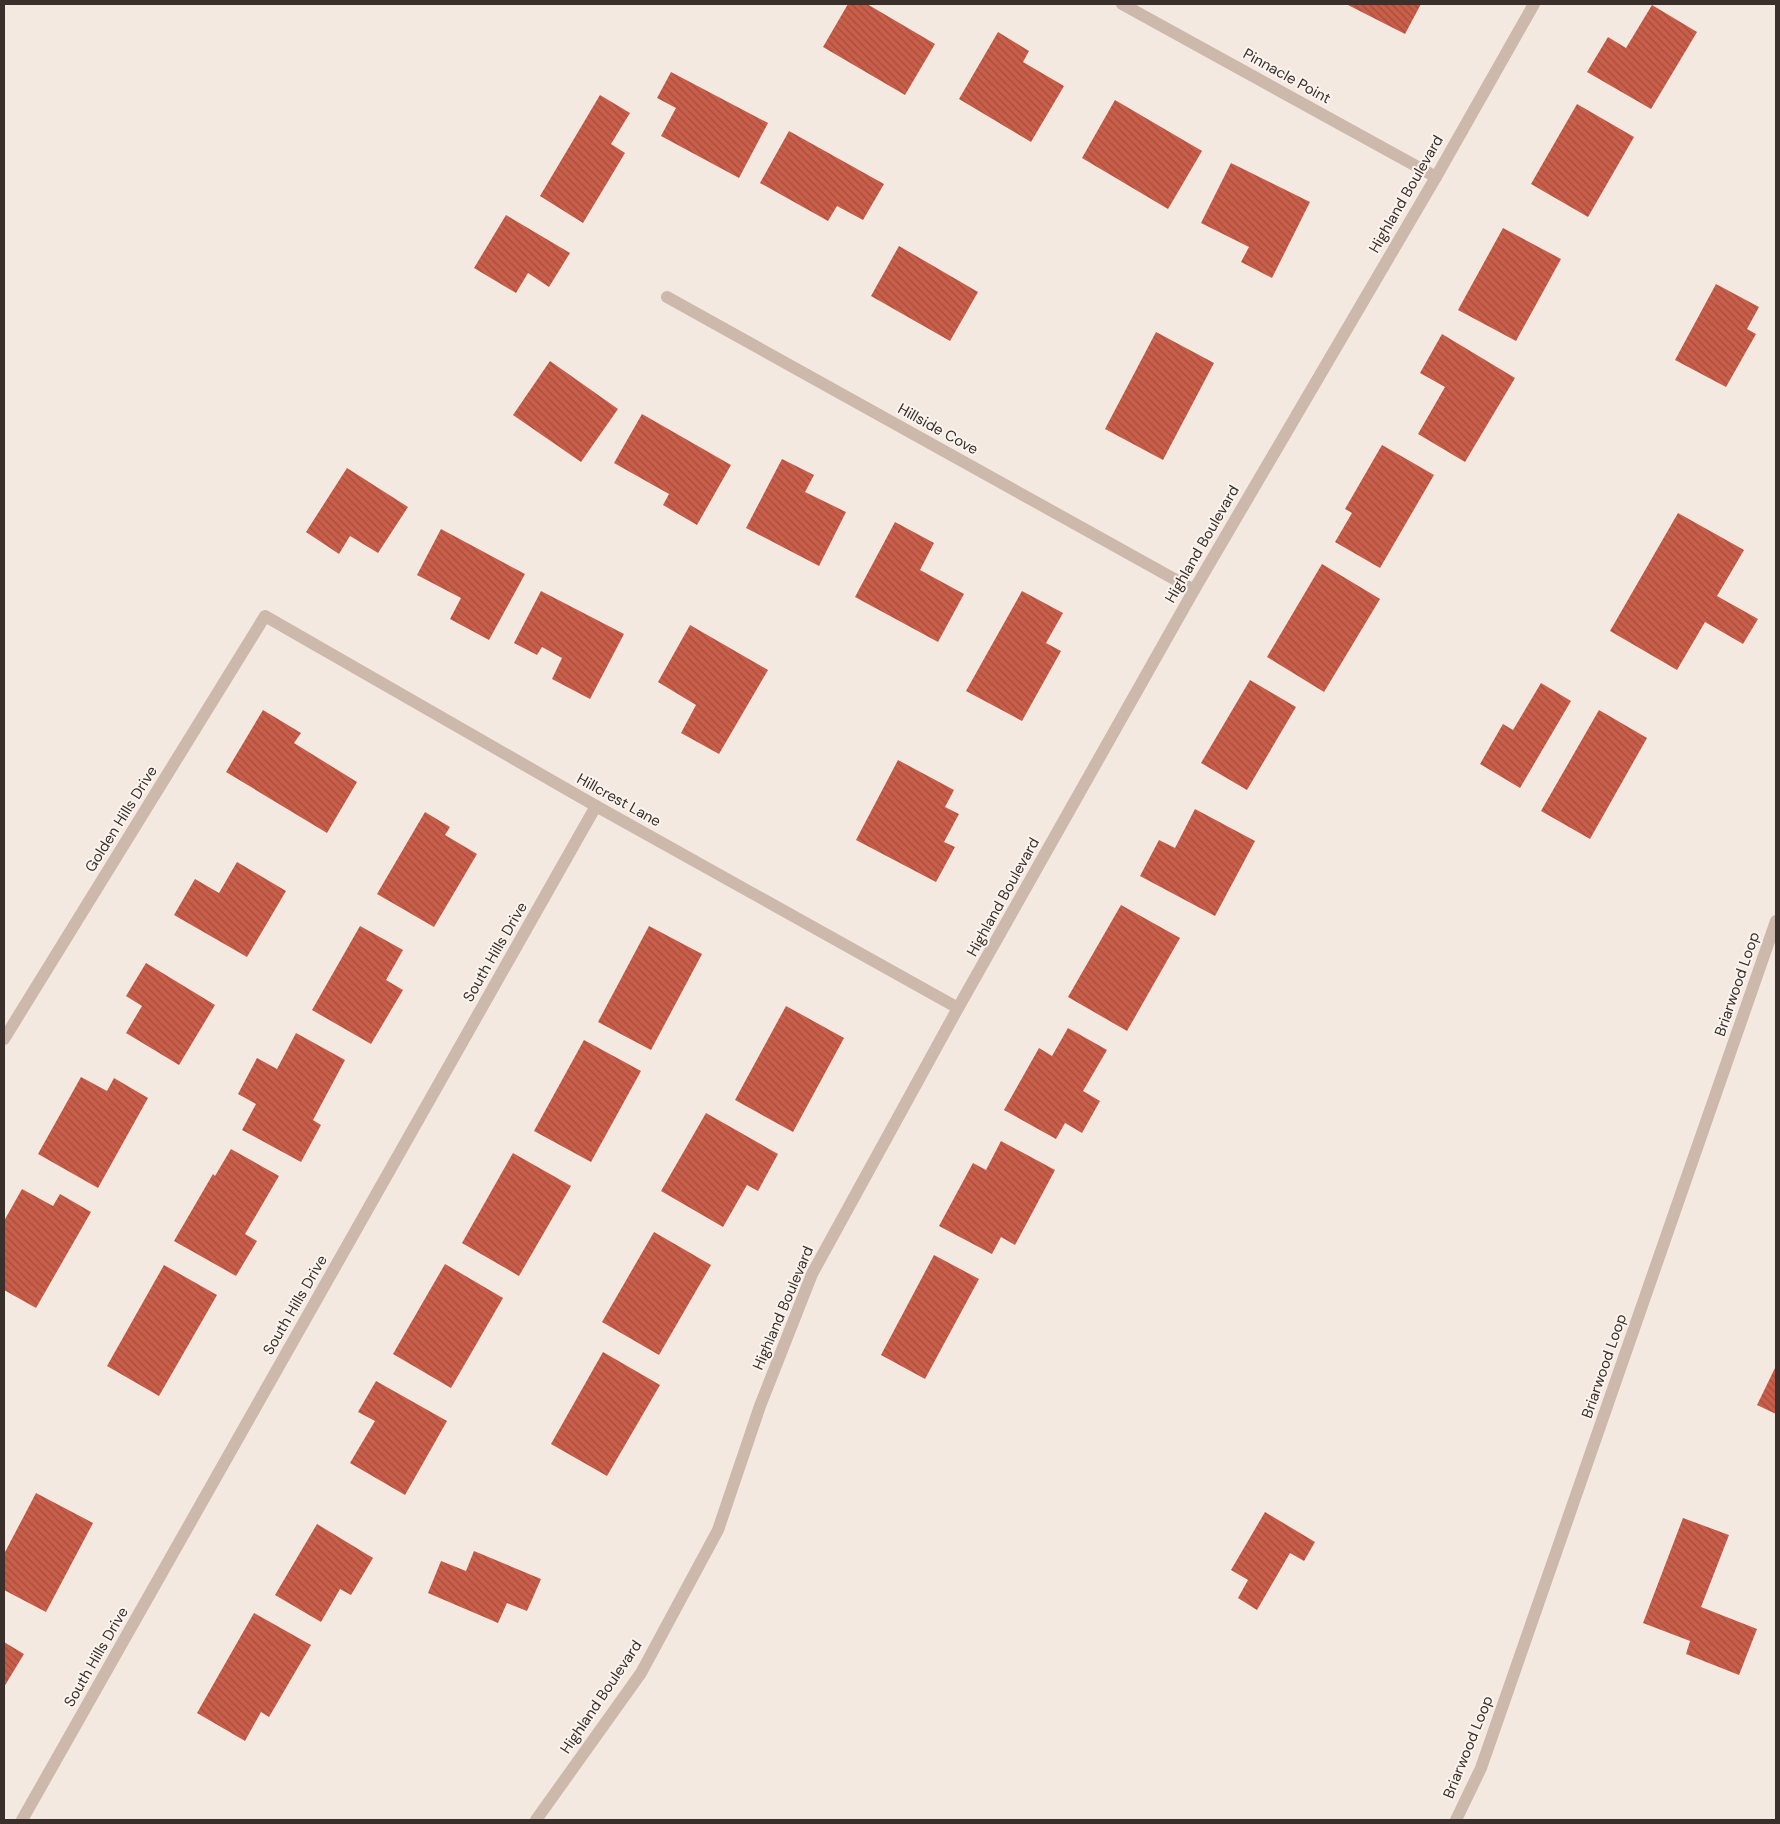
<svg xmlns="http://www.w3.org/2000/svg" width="1780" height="1824" font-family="'DM Sans',sans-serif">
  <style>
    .building { fill: url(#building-back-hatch) }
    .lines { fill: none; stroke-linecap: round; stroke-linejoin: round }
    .street { stroke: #cdb8ac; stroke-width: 12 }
    .labels { text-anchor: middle; stroke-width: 4; stroke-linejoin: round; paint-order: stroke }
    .street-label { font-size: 15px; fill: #3b2f2b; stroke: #fbf4ee }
  </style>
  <defs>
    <pattern id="building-back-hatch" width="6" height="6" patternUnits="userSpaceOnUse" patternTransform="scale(1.25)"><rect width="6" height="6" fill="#c95e4a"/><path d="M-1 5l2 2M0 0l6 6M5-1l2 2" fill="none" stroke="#a44e3e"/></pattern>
  </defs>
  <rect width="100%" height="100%" fill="#f4e9e1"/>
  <!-- building -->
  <g class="building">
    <polygon points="848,4 867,4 935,44 905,95 823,47"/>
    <polygon points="1346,4 1421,4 1405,34"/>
    <polygon points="1652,5 1697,32 1651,109 1587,72 1608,37 1626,48"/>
    <polygon points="998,32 1029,51 1023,62 1064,86 1031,142 959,99"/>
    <polygon points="671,72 768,123 739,178 661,136 676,108 657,98"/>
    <polygon points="600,95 630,113 611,144 625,153 583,223 540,196"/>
    <polygon points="1115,100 1202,151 1168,209 1082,158"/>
    <polygon points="1577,104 1634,137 1588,217 1531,184"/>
    <polygon points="789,131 884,184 863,220 837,206 828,221 760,183"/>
    <polygon points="1231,163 1310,202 1272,278 1241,262 1249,247 1201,223"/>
    <polygon points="506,215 570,253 549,287 528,273 516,293 474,268"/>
    <polygon points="1503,228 1561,259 1516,341 1458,310"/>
    <polygon points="899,246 978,292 950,341 871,296"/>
    <polygon points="1716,284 1759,307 1747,329 1756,334 1726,387 1675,360"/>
    <polygon points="1156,332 1214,363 1163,460 1105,429"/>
    <polygon points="1442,334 1515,378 1465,462 1418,434 1445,387 1420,373"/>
    <polygon points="550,361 618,409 581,462 513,415"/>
    <polygon points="642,414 731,465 697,525 663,505 669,494 614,463"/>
    <polygon points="1382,445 1434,475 1380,568 1335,542 1352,513 1345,509"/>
    <polygon points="782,459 814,475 805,492 846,512 819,566 746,528"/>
    <polygon points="347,468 408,507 378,553 350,536 339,554 306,532"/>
    <polygon points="1678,513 1744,550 1717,596 1758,619 1743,644 1705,622 1677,670 1610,631"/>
    <polygon points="895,522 934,543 920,570 964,594 938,642 855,597"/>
    <polygon points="441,529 525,574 489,640 450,619 461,598 417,575"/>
    <polygon points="1322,564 1380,599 1324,692 1267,657"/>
    <polygon points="541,591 624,634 590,699 552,679 562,658 542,647 537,655 514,643"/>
    <polygon points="1022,591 1063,613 1046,643 1061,651 1022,721 966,691"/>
    <polygon points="690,625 768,670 719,754 681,733 696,705 658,682"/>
    <polygon points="1250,680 1296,707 1247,790 1201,763"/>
    <polygon points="1541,683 1571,701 1520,788 1480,764 1503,724 1513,730"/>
    <polygon points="263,710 301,733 294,743 357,782 327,833 226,772"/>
    <polygon points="1599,710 1647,738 1590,839 1541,811"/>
    <polygon points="898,760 954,790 945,807 959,814 944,842 955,847 936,882 856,840"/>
    <polygon points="1195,809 1255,841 1215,916 1140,876 1159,840 1175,848"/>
    <polygon points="425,812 450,827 445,835 477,854 434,927 377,894"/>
    <polygon points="237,862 286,891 247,957 174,915 195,879 219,893"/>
    <polygon points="1121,905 1180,938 1127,1031 1068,997"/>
    <polygon points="360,926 403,950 386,980 403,990 371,1044 312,1010"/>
    <polygon points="649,926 702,954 651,1050 598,1022"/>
    <polygon points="146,963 215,1005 179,1065 126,1033 142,1006 126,996"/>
    <polygon points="786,1006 844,1038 793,1132 735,1100"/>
    <polygon points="1068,1028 1107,1050 1083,1091 1100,1101 1082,1133 1065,1123 1056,1139 1004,1110 1039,1048 1052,1056"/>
    <polygon points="296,1033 345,1060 313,1120 321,1125 301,1162 242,1130 256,1104 238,1094 257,1058 277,1069"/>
    <polygon points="584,1040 641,1071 591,1162 534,1131"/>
    <polygon points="81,1077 107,1091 114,1078 148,1098 98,1188 38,1154"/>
    <polygon points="706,1113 778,1154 758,1191 747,1185 723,1227 661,1191"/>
    <polygon points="1001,1141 1055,1170 1015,1245 1001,1237 992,1254 939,1226 973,1163 986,1170"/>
    <polygon points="231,1149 279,1176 245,1234 257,1241 236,1276 174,1241 213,1174 215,1176"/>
    <polygon points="513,1153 571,1186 519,1276 462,1243"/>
    <polygon points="22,1189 53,1206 60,1194 91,1212 36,1308 4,1290 4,1221"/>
    <polygon points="654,1232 711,1265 659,1355 602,1322"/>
    <polygon points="934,1255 979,1279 925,1379 881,1355"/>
    <polygon points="445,1264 503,1298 451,1388 393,1354"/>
    <polygon points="164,1265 217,1295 159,1396 107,1366"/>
    <polygon points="603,1352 660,1385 607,1476 551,1444"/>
    <polygon points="1776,1366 1776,1414 1757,1405"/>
    <polygon points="376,1381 447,1421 405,1495 350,1463 375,1421 358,1412"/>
    <polygon points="36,1493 93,1523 46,1612 4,1590 4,1554"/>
    <polygon points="1265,1512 1315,1542 1304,1561 1290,1553 1257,1610 1238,1598 1248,1580 1231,1570"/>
    <polygon points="1683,1518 1729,1535 1701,1607 1757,1629 1739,1675 1686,1654 1690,1641 1643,1623"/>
    <polygon points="317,1524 373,1558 351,1595 340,1589 321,1622 275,1595"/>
    <polygon points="474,1551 541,1579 527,1611 507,1603 498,1623 428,1593 441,1561 466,1571"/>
    <polygon points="254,1613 311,1645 269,1717 261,1712 245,1741 197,1713"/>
    <polygon points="4,1642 24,1654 4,1687"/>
  </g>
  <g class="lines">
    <!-- street -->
    <g class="street">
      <polyline points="1122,4 1436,177"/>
      <polyline points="667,297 1194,590"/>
      <polyline points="4,1039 265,616 596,806 958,1008"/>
      <polyline points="22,1820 596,806"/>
      <polyline points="536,1820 641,1673 718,1530 760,1406 812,1274 958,1008 1194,590 1436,177 1534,4"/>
      <polyline points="1456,1820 1481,1768 1776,921"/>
    </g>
  </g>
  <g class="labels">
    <!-- street labels -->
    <g class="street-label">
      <text transform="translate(1287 76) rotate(29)" y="5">Pinnacle Point</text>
      <text transform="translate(1406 194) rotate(-60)" y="5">Highland Boulevard</text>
      <text transform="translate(938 429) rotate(29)" y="5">Hillside Cove</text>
      <text transform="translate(1202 544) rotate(-60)" y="5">Highland Boulevard</text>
      <text transform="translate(619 800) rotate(29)" y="5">Hillcrest Lane</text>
      <text transform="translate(121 819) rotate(-58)" y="5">Golden Hills Drive</text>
      <text transform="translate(1003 897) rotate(-61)" y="5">Highland Boulevard</text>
      <text transform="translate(495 952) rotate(-60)" y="5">South Hills Drive</text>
      <text transform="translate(1737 984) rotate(-71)" y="5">Briarwood Loop</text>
      <text transform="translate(295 1305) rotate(-60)" y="5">South Hills Drive</text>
      <text transform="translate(783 1308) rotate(-67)" y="5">Highland Boulevard</text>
      <text transform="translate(1604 1366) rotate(-71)" y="5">Briarwood Loop</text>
      <text transform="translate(96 1657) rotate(-60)" y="5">South Hills Drive</text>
      <text transform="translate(601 1697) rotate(-56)" y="5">Highland Boulevard</text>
      <text transform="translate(1468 1747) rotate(-68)" y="5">Briarwood Loop</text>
    </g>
  </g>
  <!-- border -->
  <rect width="1780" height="1824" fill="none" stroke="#3b2f2b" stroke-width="10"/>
</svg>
